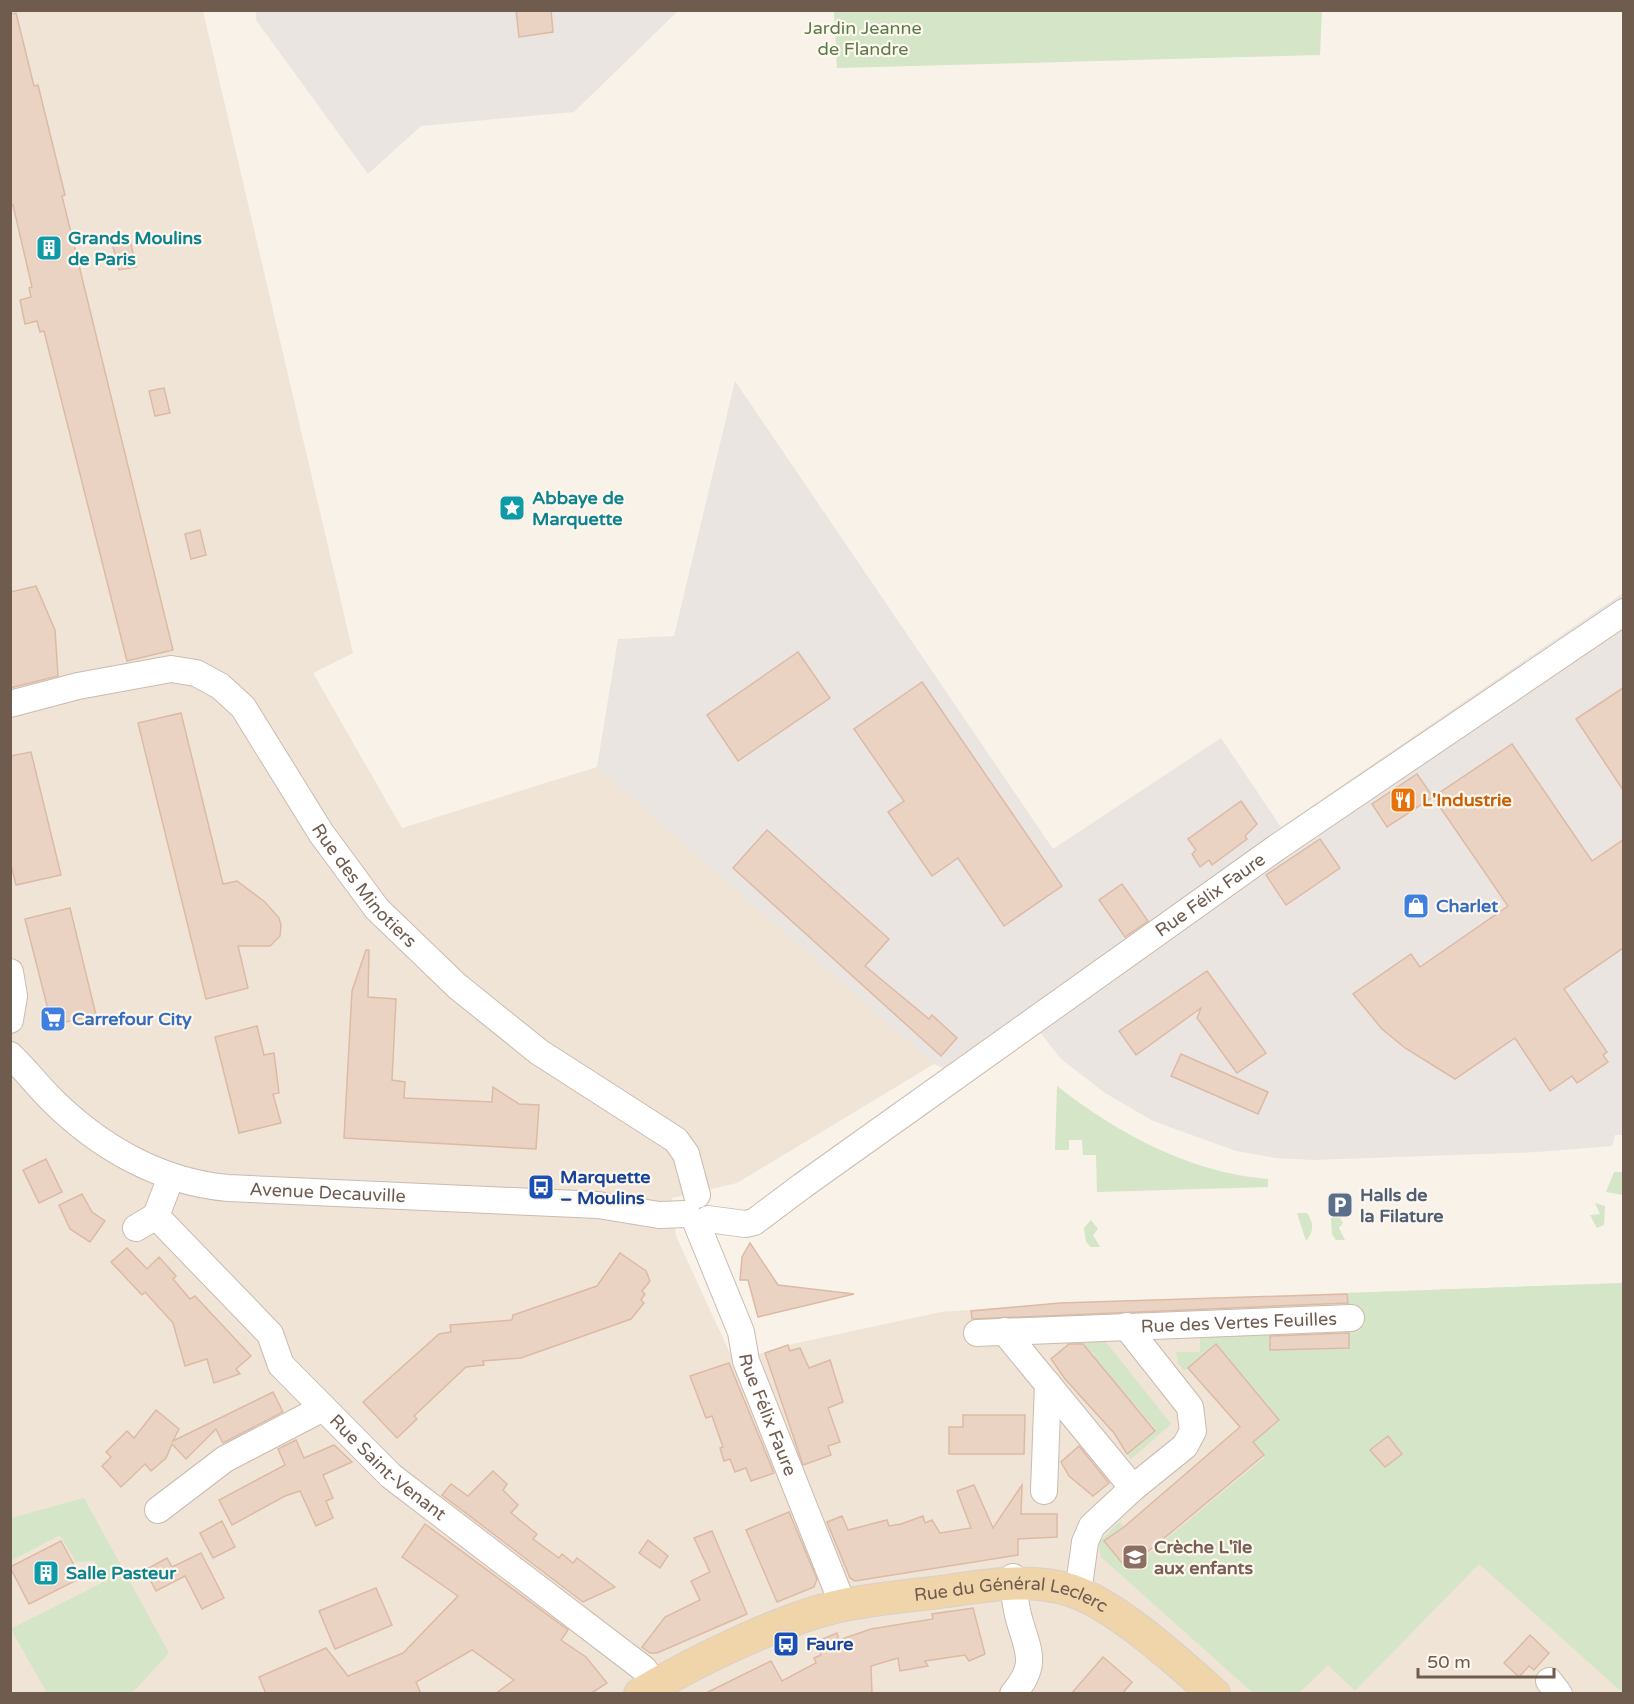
<svg xmlns="http://www.w3.org/2000/svg" width="1634" height="1704" font-family="'Varela Round',sans-serif">
  <style>
    .residential { fill: #f0e4d7 }
    .industrial { fill: #eae5e1 }
    .green { fill: #d4e5c8 }
    .building { fill: #ebd3c3; stroke: #dcbaa5; stroke-width: 1.5 }
    .lines { fill: none; stroke-linecap: round; stroke-linejoin: round }
    .minor-casing { stroke: #cabbaf; stroke-width: 28 }
    .major-casing { stroke: #d7d1ce; stroke-width: 34 }
    .minor { stroke: #fff; stroke-width: 26 }
    .major { stroke: #efd5a9; stroke-width: 32 }
    .labels { text-anchor: middle; stroke-width: 4.5; stroke-linejoin: round; paint-order: stroke }
    .park-label { font-size: 18px; fill: #597a4c; stroke: #fdf7ed }
    .culture-label { font-size: 18px; font-weight: bold; fill: #0d838f; stroke: #fdf7ed; text-anchor: start }
    .food-label { font-size: 18px; font-weight: bold; fill: #c56008; stroke: #fdf7ed; text-anchor: start }
    .street-label { font-size: 18px; fill: #705b4f; stroke: #fdf7ed }
    .shop-label { font-size: 18px; font-weight: bold; fill: #366cbe; stroke: #fdf7ed; text-anchor: start }
    .transit-label { font-size: 18px; font-weight: bold; fill: #164399; stroke: #fdf7ed; text-anchor: start }
    .service-label { font-size: 18px; font-weight: bold; fill: #4e5e75; stroke: #fdf7ed; text-anchor: start }
    .education-label { font-size: 18px; font-weight: bold; fill: #785e54; stroke: #fdf7ed; text-anchor: start }
  </style>
  <rect width="100%" height="100%" fill="#f9f2e8"/>
  <!-- residential -->
  <polygon class="residential" points="11,11 203,11 353,653 313,673 402,828 597,767 934,1064 737,1183 672,1198 676,1236 734,1362 788,1345 941,1312 1068,1303 1623,1283 1623,1693 11,1694"/>
  <!-- industrial -->
  <g class="industrial">
    <polygon points="256,10 678,11 574,112 421,126 368,174 256,20"/>
    <polygon points="735,381 1053,849 1221,738 1281,827 1623,593 1623,1135 1615,1135 1612,1146 1537,1152 1313,1160 1276,1158 1236,1151 1153,1121 1105,1093 1061,1059 1027,1016 949,1070 934,1064 597,767 618,639 674,636"/>
  </g>
  <!-- green -->
  <g class="green">
    <polygon points="834,11 834,10 1322,11 1320,55 837,68"/>
    <path d="M1057,1086c60,47 133,87 211,93v8l-171,5 -1,-37h-13l-1,-15h-13v10h-14z"/>
    <polygon points="1614,1172 1623,1172 1623,1195 1606,1192"/>
    <polygon points="1595,1203 1605,1206 1604,1225 1597,1228 1590,1215 1600,1214"/>
    <polygon points="1336,1211 1343,1223 1339,1228 1345,1240 1336,1240 1332,1234 1331,1219"/>
    <path d="M1297,1213h10c7,10 7,19 -1,28z"/>
    <polygon points="1091,1220 1098,1229 1093,1235 1100,1247 1091,1247 1086,1242 1084,1228"/>
    <polygon points="1623,1283 1623,1693 1479,1564 1355,1691 1328,1665 1299,1693 1253,1693 1101,1557 1099,1542 1119,1522 1124,1526 1104,1541 1129,1570 1265,1457 1253,1442 1280,1421 1217,1344 1184,1371 1178,1363 1176,1352 1200,1352 1200,1338 1270,1334 1271,1350 1349,1348 1349,1332 1360,1331 1360,1309 1348,1309 1348,1293"/>
    <polygon points="1105,1341 1171,1424 1131,1459 1127,1454 1156,1429 1093,1357 1095,1355 1084,1346 1066,1346 1069,1343"/>
    <polygon points="84,1498 169,1653 132,1693 47,1693 11,1629 105,1581 94,1561 76,1562 60,1535 11,1561 11,1518"/>
  </g>
  <!-- building -->
  <g class="building">
    <polygon points="516,10 551,10 553,32 519,37"/>
    <polygon points="16,13 34,86 38,85 65,195 62,196 173,650 127,661 44,331 40,332 37,321 25,324 20,300 31,297 29,288 32,287 13,205 10,206 10,14"/>
    <polygon points="129,235 136,267 119,270 111,239"/>
    <polygon points="164,388 170,413 155,416 149,391"/>
    <polygon points="200,530 206,555 191,559 185,534"/>
    <polygon points="36,586 55,630 58,676 10,688 10,592"/>
    <polygon points="798,652 830,698 738,761 707,715"/>
    <polygon points="922,682 1062,886 1004,926 958,858 932,876 888,812 904,801 854,729"/>
    <polygon points="1623,688 1623,790 1576,719"/>
    <polygon points="181,713 223,884 237,881 265,902 279,918 281,925 280,936 270,946 238,946 248,988 206,999 138,723"/>
    <polygon points="1512,744 1592,861 1623,840 1623,948 1564,989 1607,1052 1603,1055 1608,1062 1577,1083 1572,1076 1550,1091 1515,1038 1455,1079 1405,1048 1382,1029 1353,994 1411,954 1420,967 1508,906 1433,797"/>
    <polygon points="31,752 61,875 16,885 10,861 10,756"/>
    <polygon points="1417,774 1433,797 1387,827 1372,804"/>
    <polygon points="1241,801 1257,824 1245,836 1247,839 1212,865 1209,860 1200,867 1192,854 1196,850 1188,839"/>
    <polygon points="767,830 889,939 865,966 929,1019 932,1015 957,1038 941,1056 733,868"/>
    <polygon points="1320,839 1340,868 1286,905 1266,875"/>
    <polygon points="1122,884 1148,921 1125,937 1099,900"/>
    <polygon points="70,908 96,1015 52,1025 25,919"/>
    <polygon points="366,950 369,950 368,997 396,999 392,1080 405,1082 404,1098 492,1102 493,1087 519,1104 539,1105 536,1149 344,1138 352,991"/>
    <polygon points="1207,971 1266,1053 1237,1073 1197,1018 1201,1008 1136,1055 1119,1031"/>
    <polygon points="257,1026 264,1055 274,1053 279,1093 273,1094 281,1123 239,1133 215,1037"/>
    <polygon points="1181,1054 1268,1092 1258,1114 1171,1076"/>
    <polygon points="46,1159 62,1192 39,1203 23,1170"/>
    <polygon points="82,1194 92,1212 105,1221 90,1242 70,1229 59,1205"/>
    <polygon points="750,1243 778,1285 854,1294 758,1317 748,1280 740,1280 742,1257"/>
    <polygon points="127,1248 147,1269 159,1257 176,1276 173,1279 190,1299 195,1296 251,1356 236,1369 240,1374 214,1383 207,1359 185,1366 173,1323 145,1292 142,1295 111,1262"/>
    <polygon points="620,1253 646,1271 650,1281 642,1291 645,1294 641,1300 644,1303 631,1319 521,1358 483,1361 484,1365 466,1367 414,1416 417,1419 397,1438 363,1402 439,1334 451,1332 450,1325 512,1320 513,1315 597,1286"/>
    <polygon points="1347,1294 1348,1303 972,1319 971,1311 1060,1303"/>
    <polygon points="1349,1333 1349,1348 1270,1350 1270,1336"/>
    <polygon points="1069,1344 1083,1344 1155,1431 1127,1454 1114,1433 1065,1379 1051,1359"/>
    <polygon points="1216,1344 1279,1420 1253,1442 1264,1455 1127,1569 1104,1541 1124,1527 1240,1427 1188,1368"/>
    <polygon points="788,1345 790,1351 800,1348 809,1368 830,1360 843,1402 828,1408 840,1442 828,1446 831,1455 803,1465 765,1353"/>
    <polygon points="729,1363 774,1473 751,1481 746,1468 735,1472 730,1459 724,1461 720,1448 723,1447 712,1416 706,1418 690,1376"/>
    <polygon points="273,1392 283,1412 223,1443 216,1429 186,1459 172,1444 166,1458 151,1471 145,1464 121,1487 102,1466 111,1457 106,1452 127,1431 134,1438 156,1410 179,1429 173,1441"/>
    <polygon points="963,1415 1025,1415 1024,1454 949,1454 949,1427 963,1427"/>
    <polygon points="1388,1436 1402,1454 1385,1467 1370,1450"/>
    <polygon points="296,1440 304,1458 334,1445 352,1462 323,1475 333,1498 326,1501 333,1518 316,1526 300,1491 285,1496 232,1525 219,1500 285,1465 278,1449"/>
    <polygon points="1079,1446 1109,1483 1093,1496 1069,1476 1061,1462"/>
    <polygon points="493,1471 507,1484 503,1490 518,1505 511,1513 537,1534 533,1539 559,1558 562,1554 573,1563 577,1558 615,1587 583,1602 442,1495 451,1484 468,1496"/>
    <polygon points="974,1485 993,1528 1022,1485 1021,1514 1057,1514 1057,1537 1018,1539 1018,1555 855,1581 850,1578 827,1522 842,1516 848,1530 887,1520 889,1526 901,1524 923,1516 925,1523 932,1520 940,1533 971,1528 957,1491"/>
    <polygon points="789,1512 817,1579 814,1587 777,1602 746,1530"/>
    <polygon points="222,1521 235,1547 213,1558 200,1533"/>
    <polygon points="425,1524 568,1630 561,1640 586,1657 607,1683 590,1694 495,1694 514,1680 472,1650 416,1682 421,1694 266,1694 259,1677 326,1648 348,1676 403,1653 458,1596 402,1557"/>
    <polygon points="712,1531 747,1614 657,1653 650,1653 642,1647 665,1617 700,1600 691,1581 710,1572 694,1538"/>
    <polygon points="648,1540 668,1556 660,1568 639,1553"/>
    <polygon points="61,1541 81,1578 29,1604 10,1567"/>
    <polygon points="201,1553 224,1598 202,1609 185,1576 156,1591 145,1570 167,1558 172,1567"/>
    <polygon points="376,1588 392,1625 335,1649 319,1611"/>
    <polygon points="973,1608 985,1654 969,1661 965,1655 925,1661 928,1666 900,1671 898,1658 871,1666 872,1694 704,1694 771,1661 782,1681 816,1663 814,1658 821,1655 816,1642 837,1633 839,1640 871,1629 933,1619 932,1614"/>
    <polygon points="1530,1635 1549,1653 1534,1670 1529,1666 1519,1677 1504,1663"/>
    <polygon points="1103,1657 1132,1682 1122,1694 1071,1694"/>
  </g>
  <g class="lines">
    <!-- minor casing -->
    <g class="minor-casing">
      <g id="minor">
        <path id="s1" d="M10,704l68,-18 93,-17 25,4 24,13 23,21 78,126 56,76 80,77 82,66 137,88 10,14 11,41"/>
        <polyline points="10,972 14,996 10,1020"/>
        <path id="s2" d="M10,1055c15,14 27,30 41,44 48,48 109,83 177,89l370,17 61,10 28,-1"/>
        <path id="s3" d="M171,1177l-15,39 114,118 11,31 110,111 253,193 17,25"/>
        <path id="s4" d="M708,1219l37,5 9,-2 48,-36 474,-338 348,-236"/>
        <path id="s5" d="M696,1222l45,110 5,29 97,244"/>
        <polyline points="136,1228 156,1216"/>
        <polyline points="1004,1331 1133,1488"/>
        <path id="s6" d="M977,1333l374,-15"/>
        <polyline points="1044,1491 1048,1384"/>
        <polyline points="158,1510 225,1459 323,1408"/>
        <polyline points="1078,1593 1085,1542 1092,1526 1133,1488 1185,1446 1193,1431 1190,1407 1126,1326"/>
        <polyline points="1549,1681 1559,1694"/>
        <path d="M1013,1694c27,-31 14,-44 5,-79 -3,-12 -4,-26 -5,-38"/>
      </g>
    </g>
    <!-- major casing -->
    <g class="major-casing">
      <g id="major">
        <path id="s7" d="M640,1694c52,-31 137,-73 195,-87 37,-9 76,-11 113,-16 39,-6 84,-13 122,-1 46,15 107,71 144,104"/>
      </g>
    </g>
    <!-- minor -->
    <use href="#minor" class="minor"/>
    <!-- major -->
    <use href="#major" class="major"/>
  </g>
  <!-- icons -->
  <defs>
    <g id="building-square" transform="scale(1.35)"><rect x="-9" y="-9" width="18" height="18" rx="4" fill="#0f9aa8" stroke="#fdf7ed"/><path d="M-4-6H4V6H1V3H-1V6H-4ZM-2.5-4.3h1.7v1.8h-1.7ZM.8-4.3h1.7v1.8H.8ZM-2.5-1h1.7V.8h-1.7ZM.8-1h1.7V.8H.8Z" fill="#fff"/></g>
    <g id="sight-square" transform="scale(1.35)"><rect x="-9" y="-9" width="18" height="18" rx="4" fill="#0f9aa8" stroke="#fdf7ed"/><path d="M0-6L1.8-2.2L6-1.7L2.9 1.2L3.7 5.4L0 3.3L-3.7 5.4L-2.9 1.2L-6-1.7L-1.8-2.2Z" fill="#fff"/></g>
    <g id="restaurant-square" transform="scale(1.35)"><rect x="-9" y="-9" width="18" height="18" rx="4" fill="#e8710a" stroke="#fdf7ed"/><path d="M-5-6h1v4h1v-4h1v4h1v-4h1v5L-1.5 .5V6h-2V.5L-5-1ZM5-6V6H3V1.5H1.5Q1.5-4 5-6Z" fill="#fff"/></g>
    <g id="shop-square" transform="scale(1.35)"><rect x="-9" y="-9" width="18" height="18" rx="4" fill="#3f7fe0" stroke="#fdf7ed"/><path d="M-5-2.5h2.3a2.7 3.5 0 0 1 5.4 0H5L5.5 6h-11ZM-1.5-2.5h3a1.5 2.3 0 0 0-3 0Z" fill="#fff"/></g>
    <g id="supermarket-square" transform="scale(1.35)"><rect x="-9" y="-9" width="18" height="18" rx="4" fill="#3f7fe0" stroke="#fdf7ed"/><path d="M-6-5.5h2.5l.6 2H6L4.5 2H-2.5L-4.4-4H-6ZM-1.5 3.2a1.3 1.3 0 1 0 .1 0ZM3 3.2a1.3 1.3 0 1 0 .1 0Z" fill="#fff"/></g>
    <g id="bus-square" transform="scale(1.35)"><rect x="-9" y="-9" width="18" height="18" rx="4" fill="#1a4fb4" stroke="#fdf7ed"/><path d="M-5-6H5V4H4V6H2V4H-2V6H-4V4H-5ZM-3.5-4V0h7V-4ZM-3.5 1.2v1.5H-2V1.2ZM2 1.2v1.5H3.5V1.2Z" fill="#fff"/></g>
    <g id="parking-square" transform="scale(1.35)"><rect x="-9" y="-9" width="18" height="18" rx="4" fill="#5c6f8a" stroke="#fdf7ed"/><path d="M-3.5-5.5H1a3.5 3.5 0 0 1 0 7H-1V5.5H-3.5ZM-1-3.4V-.6H.8a1.4 1.4 0 0 0 0-2.8Z" fill="#fff"/></g>
    <g id="school-square" transform="scale(1.35)"><rect x="-9" y="-9" width="18" height="18" rx="4" fill="#8d6e63" stroke="#fdf7ed"/><path d="M0-5L7-2L0 1L-7-2ZM-4 1L0 2.5L4 1V4Q0 6-4 4Z" fill="#fff"/></g>
  </defs>
  <g fill-rule="evenodd">
    <use href="#building-square" x="49" y="248"/>
    <use href="#sight-square" x="512" y="508"/>
    <use href="#restaurant-square" x="1403" y="800"/>
    <use href="#shop-square" x="1416" y="906"/>
    <use href="#supermarket-square" x="53" y="1019"/>
    <use href="#bus-square" x="541" y="1187"/>
    <use href="#parking-square" x="1340" y="1205"/>
    <use href="#school-square" x="1135" y="1557"/>
    <use href="#building-square" x="46" y="1573"/>
    <use href="#bus-square" x="786" y="1644"/>
  </g>
  <g class="labels">
    <!-- park labels -->
    <g class="park-label">
      <text x="863" y="34">Jardin Jeanne<tspan x="863" dy="21">de Flandre</tspan></text>
    </g>
    <!-- culture labels -->
    <g class="culture-label">
      <text x="68" y="244">Grands Moulins<tspan x="68" dy="21">de Paris</tspan></text>
      <text x="532" y="504">Abbaye de<tspan x="532" dy="21">Marquette</tspan></text>
      <text x="66" y="1579">Salle Pasteur</text>
    </g>
    <!-- food labels -->
    <g class="food-label">
      <text x="1422" y="806">L'Industrie</text>
    </g>
    <!-- street labels -->
    <g class="street-label">
      <text dy="6" stroke="none"><textPath href="#s1" startOffset="465">Rue des Minotiers</textPath></text>
      <text dy="6" stroke="none"><textPath href="#s4" startOffset="608">Rue Félix Faure</textPath></text>
      <text dy="6" stroke="none"><textPath href="#s2" startOffset="362">Avenue Decauville</textPath></text>
      <text dy="6" stroke="none"><textPath href="#s6" startOffset="262">Rue des Vertes Feuilles</textPath></text>
      <text dy="6" stroke="none"><textPath href="#s5" startOffset="206">Rue Félix Faure</textPath></text>
      <text dy="6" stroke="none"><textPath href="#s3" startOffset="387">Rue Saint-Venant</textPath></text>
      <text dy="6" stroke="none"><textPath href="#s7" startOffset="393">Rue du Général Leclerc</textPath></text>
    </g>
    <!-- shop labels -->
    <g class="shop-label">
      <text x="1436" y="912">Charlet</text>
      <text x="72" y="1025">Carrefour City</text>
    </g>
    <!-- transit labels -->
    <g class="transit-label">
      <text x="560" y="1183">Marquette<tspan x="560" dy="21">– Moulins</tspan></text>
      <text x="806" y="1650">Faure</text>
    </g>
    <!-- service labels -->
    <g class="service-label">
      <text x="1360" y="1201">Halls de<tspan x="1360" dy="21">la Filature</tspan></text>
    </g>
    <!-- education labels -->
    <g class="education-label">
      <text x="1154" y="1553">Crèche L'île<tspan x="1154" dy="21">aux enfants</tspan></text>
    </g>
  </g>
  <!-- border -->
  <rect width="1634" height="1704" fill="none" stroke="#705b4f" stroke-width="24"/>
  <!-- scale -->
  <path d="M1418 1668v9h136v-9" fill="none" stroke="#705b4f" stroke-width="3"/>
  <text x="1427" y="1668" font-size="18" fill="#705b4f" stroke="#fdf7ed" stroke-width="4.5" paint-order="stroke">50 m</text>
</svg>
